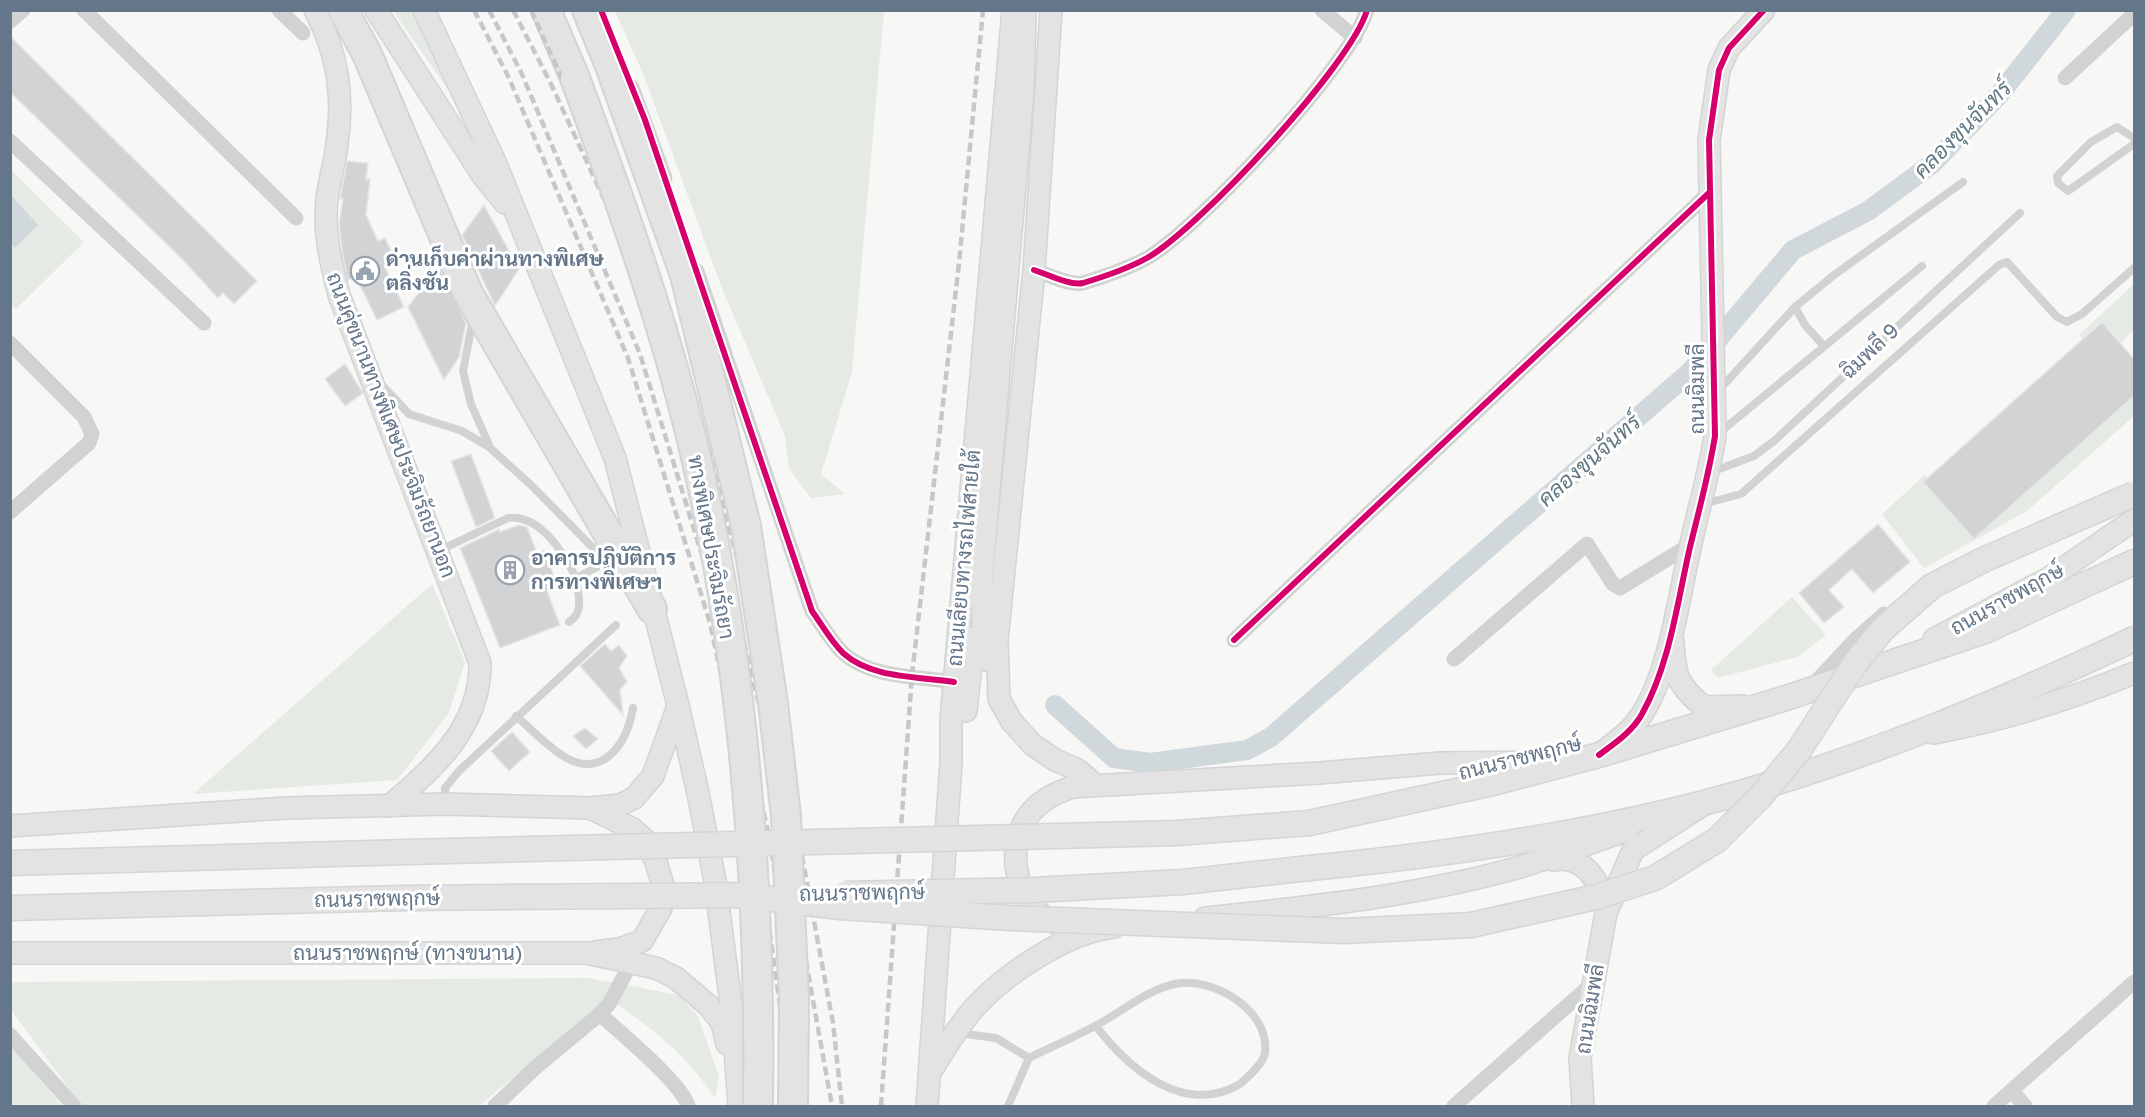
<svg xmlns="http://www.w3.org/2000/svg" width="2145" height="1117" font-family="'Golos Text',Sarabun,sans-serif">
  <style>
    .green { fill: #e6eae4 }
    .water { fill: #d1d8dc }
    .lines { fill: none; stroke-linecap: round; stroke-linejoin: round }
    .canal { stroke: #d1d8dc; stroke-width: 20 }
    .building { fill: #d2d3d4; stroke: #e6e6e6; stroke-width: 1.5 }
    .secondary-casing { stroke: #d2d4d5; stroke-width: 24 }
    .primary-casing { stroke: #d4d5d5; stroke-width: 27 }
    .highway-casing { stroke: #d3d4d4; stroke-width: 32 }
    .lane { stroke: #d1d2d2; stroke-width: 8 }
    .street { stroke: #d1d2d2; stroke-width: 15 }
    .secondary { stroke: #e3e3e3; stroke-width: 21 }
    .primary { stroke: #e3e3e3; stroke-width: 24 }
    .highway { stroke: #e3e3e3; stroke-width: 28 }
    .rail { stroke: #c5c7c8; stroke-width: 4.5; stroke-dasharray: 9 4.5; stroke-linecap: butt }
    .primary-bridge-casing { stroke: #d4d5d5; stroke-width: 27; stroke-linecap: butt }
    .highway-bridge-casing { stroke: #d3d4d4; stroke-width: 32; stroke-linecap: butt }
    .primary-bridge { stroke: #e3e3e3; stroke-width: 24 }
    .highway-bridge { stroke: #e3e3e3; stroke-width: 28 }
    .cycleway-casing { stroke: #fff; stroke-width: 10 }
    .cycleway { stroke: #d6006c; stroke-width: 6 }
    .labels { text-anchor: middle; stroke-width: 6; stroke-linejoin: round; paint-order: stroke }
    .poi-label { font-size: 21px; font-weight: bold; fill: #647689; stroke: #fff; text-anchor: start }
    .street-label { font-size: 21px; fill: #647689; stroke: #fff }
    .water-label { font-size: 22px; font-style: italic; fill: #607884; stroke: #fff }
  </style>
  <rect width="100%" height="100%" fill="#f7f7f6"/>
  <!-- green -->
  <g class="green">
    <polygon points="393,11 412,11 456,101"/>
    <polygon points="615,11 884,11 852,372 821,474 845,494 811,498 789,469 785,436 721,286 644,76"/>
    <polygon points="10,169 84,242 16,309 10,304"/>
    <polygon points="2134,284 2134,330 2102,359 2079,335"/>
    <polygon points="2134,390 2134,416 2027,511 1924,568 1882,514 1925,475 1977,519"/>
    <polygon points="432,584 465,662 449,713 397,780 193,794"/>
    <polygon points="1792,597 1826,635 1797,657 1718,678 1711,670"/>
    <path d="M589,978l89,17 20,21 21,61 -4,21c-32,-47 -61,-68 -107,-100l-129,108h-397l-71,-96v-28z"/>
    <polygon points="11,1046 62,1106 11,1106"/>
  </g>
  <!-- water -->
  <polygon class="water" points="11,195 38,225 15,248 11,244"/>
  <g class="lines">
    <!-- canal -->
    <polyline class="canal" points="1055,705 1114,758 1150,763 1247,750 1271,737 1691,371 1793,250 1868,211 1933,163 1999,95 2066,10"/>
  </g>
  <!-- building -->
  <g class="building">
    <polygon points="10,36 257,281 234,304 223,293 218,298 181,258 10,92"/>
    <polygon points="347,161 368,163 366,179 370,179 366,215 378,241 385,238 395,260 384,265 404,307 377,320 356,277 348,280 343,257 339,224 343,199 340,199"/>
    <polygon points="484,205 519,269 495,306 462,235"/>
    <polygon points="439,266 466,323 459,357 444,380 408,307"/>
    <polygon points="2102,322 2134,359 2134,396 1974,539 1923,482"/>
    <polygon points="345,364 363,393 345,406 325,379"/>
    <polygon points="471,454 495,518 476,527 451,461"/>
    <polygon points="1878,524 1910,562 1873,593 1852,569 1829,590 1844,607 1824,623 1799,593"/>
    <polygon points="519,525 527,527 537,553 544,550 558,586 547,591 560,625 500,648 460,548 499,529 500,532"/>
    <polygon points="605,644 611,651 619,645 627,656 619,668 627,682 620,690 623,715 580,666"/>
    <polygon points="585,728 598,739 586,749 573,736"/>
    <polygon points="512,732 530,752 509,771 491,751"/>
  </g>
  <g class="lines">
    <!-- secondary casing -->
    <g class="secondary-casing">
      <g id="secondary">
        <path d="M315,10c23,44 29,86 22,134 -2,19 -8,37 -10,55 -4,33 4,64 12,96l141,368c1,63 -46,106 -91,143"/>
        <polyline points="376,10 483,176 505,203"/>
        <polyline points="424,10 496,164 615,458 678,705 698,793 715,881 733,1019 739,1106"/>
        <polyline points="1051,10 1034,270 997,640 999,699 1012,722 1033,745 1055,760 1078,770 1095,785"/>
        <polyline points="1934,639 2049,578 2134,520"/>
        <path d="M1673,642c2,34 4,43 31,65l39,-1"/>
        <polyline points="985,660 981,584 1023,91 1025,10"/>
        <polyline points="966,711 974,638"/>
        <path d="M1934,733c70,-13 135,-33 200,-60"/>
        <path d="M1604,751c14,-11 27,-20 37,-35 29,-46 37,-115 49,-168 8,-38 19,-74 25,-112l-6,-296 10,-70 10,-22 35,-38"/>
        <polyline points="592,809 633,829 647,842 656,862 663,885 661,908 642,941 619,949 595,952"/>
        <polyline points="10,826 286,808 446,804 590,808 620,805 634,798 653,776 678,706"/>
        <path d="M1553,860c31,-6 48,22 53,49"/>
        <path d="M1205,918c105,-11 213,-22 315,-51 36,-11 72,-25 108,-37"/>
        <path d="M1057,924c-43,-18 -55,-80 -24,-114 11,-12 24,-17 39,-23l247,-14 121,-10 112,-1"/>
        <polyline points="10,953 586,953 656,968 676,978 709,1006 722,1023 727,1044"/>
        <path d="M932,1069c14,-21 27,-45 45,-64 31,-33 91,-73 137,-78"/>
        <polyline points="927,1106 951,763 951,719 1013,10"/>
        <polyline points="1583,1106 1580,1058 1606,913 1633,850 1700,807"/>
      </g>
    </g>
    <!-- primary casing -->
    <g class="primary-casing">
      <g id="primary">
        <polyline points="1309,823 1493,783 1599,755 1786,698 1985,631 2134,562"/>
        <polyline points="10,863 408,852"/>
        <path d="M1310,868c133,-13 267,-32 397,-66 147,-38 291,-99 427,-163"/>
        <polyline points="10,908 405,898"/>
      </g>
    </g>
    <!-- highway casing -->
    <g class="highway-casing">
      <g id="highway">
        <polyline points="343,10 367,54 468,293 652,609"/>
        <polyline points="546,10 575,78"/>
        <polyline points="587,10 610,66"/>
      </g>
    </g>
    <!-- lane -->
    <g class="lane">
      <polyline points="2134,138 2117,127 2091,142 2057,176 2058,183 2068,191 2134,144"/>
      <polyline points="473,319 463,371 471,404 489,445"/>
      <polyline points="1823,345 1805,325 1795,307 1834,275 1963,182"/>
      <polyline points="381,384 409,414 462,431 489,447 531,485 607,562 615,556"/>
      <polyline points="1719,390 1795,307"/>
      <polyline points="1719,433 1922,266"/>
      <polyline points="1711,472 1754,456 1774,441 2020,213"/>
      <polyline points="1703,504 1741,494 1999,265 2007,262 2057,317 2067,322 2082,314 2134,268"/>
      <path d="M438,551l70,-33c32,-4 56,35 68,60l31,-16"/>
      <path d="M569,622c16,-10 9,-28 7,-44"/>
      <path d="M516,716c15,13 30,29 47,40 40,25 64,-13 70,-48"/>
      <polyline points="446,803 445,788 459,771 616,625"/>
      <polyline points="958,1033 996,1038 1029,1058"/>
      <path d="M1008,1106l21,-48c22,-11 44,-20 66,-32 27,-14 53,-38 85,-43 36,-4 90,28 85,70 -2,11 -17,24 -25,31 -56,33 -111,-15 -144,-58"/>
    </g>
    <!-- street -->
    <g class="street">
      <polyline points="84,10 296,218"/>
      <polyline points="279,10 303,33"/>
      <polyline points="1322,10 1355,38"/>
      <polyline points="10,21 23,10"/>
      <polyline points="2065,78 2134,14"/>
      <polyline points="632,87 665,178"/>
      <polyline points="10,141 204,323"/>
      <path d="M1034,270c13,4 36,16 49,13 20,-6 46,-15 64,-25 50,-28 205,-194 220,-248"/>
      <path d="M697,271l115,340c10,14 19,30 31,42 29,26 75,23 111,29"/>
      <polyline points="10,343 84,417 92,434 89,443 10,512"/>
      <polyline points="1234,640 1710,192"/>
      <polyline points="1454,659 1587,544 1613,584 1620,588 1690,545"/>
      <polyline points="1812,686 1857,638 1884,614"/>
      <path d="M600,1014c20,19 82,69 88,92"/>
      <polyline points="10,1035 74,1106"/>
      <polyline points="2012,1091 2025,1106"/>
      <polyline points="495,1106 535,1068 600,1014 609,1004 630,965"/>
      <polyline points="1454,1106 1593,983"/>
      <polyline points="1994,1106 2134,982"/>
    </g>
    <!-- secondary -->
    <use href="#secondary" class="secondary"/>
    <!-- primary -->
    <use href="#primary" class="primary"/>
    <!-- highway -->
    <use href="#highway" class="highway"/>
    <!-- rail -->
    <g class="rail">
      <polyline points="474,10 509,78 628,358 710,623 758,848 786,1049 790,1106"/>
      <polyline points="489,10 521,72 640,354 722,620 771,846 799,1048 803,1106"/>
      <polyline points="513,10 551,84 609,210 723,557 762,717 832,1106"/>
      <polyline points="531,10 618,203 704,432 756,630 794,813 833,1023 842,1106"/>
      <polyline points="881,1106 912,675 959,263 983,10"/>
    </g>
    <!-- primary-bridge casing -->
    <g class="primary-bridge-casing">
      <g id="primary-bridge">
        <polyline points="408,852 1177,833 1309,823"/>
        <polyline points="845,894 1034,890 1183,882 1310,868"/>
        <polyline points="737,895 840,907 1010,918 1344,931 1471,925 1596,897 1655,878 1717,840 1761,796 1799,750 1856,662 1883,629 1932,586 1983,560 2134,494"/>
        <polyline points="405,898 754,895"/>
      </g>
    </g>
    <!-- highway-bridge casing -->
    <g class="highway-bridge-casing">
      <g id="highway-bridge">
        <polyline points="610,66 685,275 746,526 773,703 786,816 794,999 793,1106"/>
        <path d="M575,78c47,127 93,255 123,388 47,209 63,427 60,640"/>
      </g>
    </g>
    <!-- primary-bridge -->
    <use href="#primary-bridge" class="primary-bridge"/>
    <!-- highway-bridge -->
    <use href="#highway-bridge" class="highway-bridge"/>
    <!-- cycleway casing -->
    <g class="cycleway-casing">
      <g id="cycleway">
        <path d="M601,10l44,110 167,491c10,14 19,30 31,42 29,26 75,23 111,29"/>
        <path d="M1034,270c13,4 36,16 49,13 20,-6 46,-15 64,-25 50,-28 205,-194 220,-248"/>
        <polyline points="1234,640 1710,192"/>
        <path d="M1599,755c16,-12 33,-23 43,-41 28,-50 35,-111 48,-167 9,-37 19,-73 25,-111l-6,-296 10,-70 10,-22 35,-38"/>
      </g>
    </g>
    <!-- cycleway -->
    <use href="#cycleway" class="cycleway"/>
  </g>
  <!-- icons -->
  <defs>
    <g id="civic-ring" transform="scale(1.5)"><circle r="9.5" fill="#fff" stroke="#97a3af" stroke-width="1.5"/><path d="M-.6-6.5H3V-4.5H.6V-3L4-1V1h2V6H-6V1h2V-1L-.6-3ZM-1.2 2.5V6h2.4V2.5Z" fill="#97a3af"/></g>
    <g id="building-ring" transform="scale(1.5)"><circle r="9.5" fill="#fff" stroke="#97a3af" stroke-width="1.5"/><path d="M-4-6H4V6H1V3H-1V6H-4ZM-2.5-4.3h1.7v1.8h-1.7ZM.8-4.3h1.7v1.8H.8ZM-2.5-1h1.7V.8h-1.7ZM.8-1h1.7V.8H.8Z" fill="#97a3af"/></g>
  </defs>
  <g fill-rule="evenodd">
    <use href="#civic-ring" x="365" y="271"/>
    <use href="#building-ring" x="510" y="570"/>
  </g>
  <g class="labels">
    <!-- poi labels -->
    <g class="poi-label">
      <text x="386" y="266">ด่านเก็บค่าผ่านทางพิเศษ<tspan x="386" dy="24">ตลิ่งชัน</tspan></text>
      <text x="531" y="565">อาคารปฏิบัติการ<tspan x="531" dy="24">การทางพิเศษฯ</tspan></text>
    </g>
    <!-- street labels -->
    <g class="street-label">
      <text transform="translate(1870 351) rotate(-43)" y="7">ฉิมพลี 9</text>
      <text transform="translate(1697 389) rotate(-90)" y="7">ถนนฉิมพลี</text>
      <text transform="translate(391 425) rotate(69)" y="7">ถนนคู่ขนานทางพิเศษประจิมรัถยานอก</text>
      <text transform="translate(711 547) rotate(80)" y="7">ทางพิเศษประจิมรัถยา</text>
      <text transform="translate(964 558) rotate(-85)" y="7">ถนนเลียบทางรถไฟสายใต้</text>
      <text transform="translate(2007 599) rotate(-29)" y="7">ถนนราชพฤกษ์</text>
      <text transform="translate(1520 758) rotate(-14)" y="7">ถนนราชพฤกษ์</text>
      <text transform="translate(862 893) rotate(-1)" y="7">ถนนราชพฤกษ์</text>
      <text transform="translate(377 899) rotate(-1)" y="7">ถนนราชพฤกษ์</text>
      <text x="408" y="960">ถนนราชพฤกษ์ (ทางขนาน)</text>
      <text transform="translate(1590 1009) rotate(-81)" y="7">ถนนฉิมพลี</text>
    </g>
    <!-- water labels -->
    <g class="water-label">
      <text transform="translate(1962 129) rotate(-45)" y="8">คลองขุนจันทร์</text>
      <text transform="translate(1589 460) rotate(-41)" y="8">คลองขุนจันทร์</text>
    </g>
  </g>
  <!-- border -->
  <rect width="2145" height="1117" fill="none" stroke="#647689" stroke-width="24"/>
</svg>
